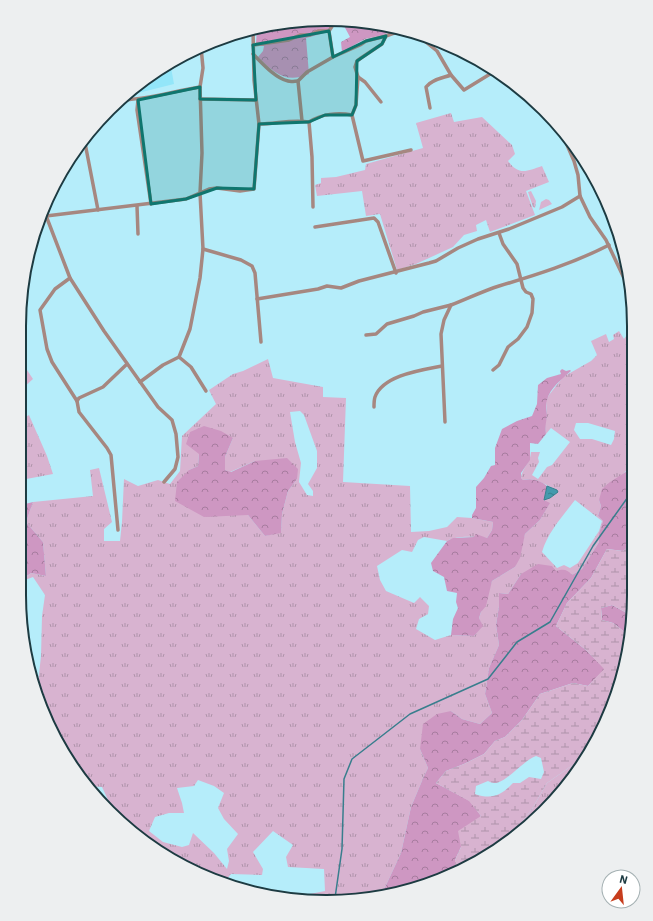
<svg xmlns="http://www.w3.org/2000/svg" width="653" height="921" font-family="'IBM Plex Sans',sans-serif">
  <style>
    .built { fill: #93e6f9 }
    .grass { fill: url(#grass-tufts); fill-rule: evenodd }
    .forest { fill: url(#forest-crowns) }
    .wetland { fill: url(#wetland-marsh); fill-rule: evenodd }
    .water { fill: url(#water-ripples); stroke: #387e8d }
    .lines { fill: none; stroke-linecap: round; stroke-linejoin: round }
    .stream { stroke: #387e8d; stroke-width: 1.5 }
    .street { stroke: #a68780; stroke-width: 3.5 }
    .marked { fill: #0f766e; fill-opacity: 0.2; stroke: #0f766e; stroke-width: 3; stroke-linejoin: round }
    .rim { fill: none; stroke: #1d3b42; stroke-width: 2 }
  </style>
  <defs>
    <pattern id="grass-tufts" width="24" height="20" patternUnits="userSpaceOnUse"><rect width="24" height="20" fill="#d8b3d0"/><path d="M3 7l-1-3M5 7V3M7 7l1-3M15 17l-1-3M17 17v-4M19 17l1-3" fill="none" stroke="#af93aa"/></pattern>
    <pattern id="forest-crowns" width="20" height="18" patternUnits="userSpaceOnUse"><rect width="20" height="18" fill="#ce97c2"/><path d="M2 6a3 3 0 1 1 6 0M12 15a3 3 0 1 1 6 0" fill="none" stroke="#a77c9f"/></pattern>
    <pattern id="wetland-marsh" width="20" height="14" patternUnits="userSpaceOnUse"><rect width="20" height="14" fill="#d8b3d0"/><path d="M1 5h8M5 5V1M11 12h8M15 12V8" fill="none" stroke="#af93aa"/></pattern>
    <pattern id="water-ripples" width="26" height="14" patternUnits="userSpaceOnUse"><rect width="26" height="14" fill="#449aad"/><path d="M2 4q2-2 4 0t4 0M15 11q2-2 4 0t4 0" fill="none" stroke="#387f8e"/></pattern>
  </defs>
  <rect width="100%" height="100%" fill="#b5edfa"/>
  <!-- built -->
  <polygon class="built" points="170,62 174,84 130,95 129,91"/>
  <!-- grass -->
  <g class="grass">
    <path d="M451,113l3,9 28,-5 30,28 3,9 -7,7c11,15 19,10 34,5l7,16 -23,9 9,24 -45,17 -4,-12 -10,5 1,6 -13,4 -11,12 -37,17 -19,6 -17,-56 -14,2 -4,-25 -45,5 -2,-11 6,-2v-5l15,-1 29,-7 1,-6 57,-16 -7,-25z"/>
    <polygon points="531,191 536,201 535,208 533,207 528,192"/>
    <polygon points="546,199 549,200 552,204 539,210 541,202"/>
    <path d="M632,328v18l-2,1 2,2v119l-6,3 -27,29 2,6 -3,10 5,5 -4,12v9l-17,27 -10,6 -16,-4 -35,3 -13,20 -9,-1v13l-3,19 3,20 -10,23 -4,26 7,19 -12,11 -18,-5 -11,-8 -31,38 8,19 -4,8 -13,31 -10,46 -20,43 -15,3 -71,-2 30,-6 -1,-22 -36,-2 -2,-10 7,-12 -20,-14 -20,21 10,17 -1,6 -31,-1 -7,8 -33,-12 -67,-44 -14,-16v-6l-8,-17 -13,-1 -18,-21 -34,-73 4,-36 1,-40 3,-21 -12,-18 -8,3 -6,12c0,-8 5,-14 12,-19l15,3 -3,-34 -17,-20 7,-20 60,-6 -3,-26 9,-2 13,54 -8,7v12h16l2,-19 2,-43 14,7 20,-6 12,4 10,-13 2,-35 34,-32 -7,-14 24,-16 10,-3 25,-12 5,19 50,9v10l23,1 -3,84 67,4 1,46 18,-1 18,-4 10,-10 15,1 21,4 -1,8 -5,8c-13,-1 -29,-3 -40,3l-23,-4 -6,3 -6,12 -10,-2 -25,16 3,14 6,11 28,12 6,-6 9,9 -1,8 -9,5 -3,10 19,11 16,-5 23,1 8,-10 -3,-8 13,-37 23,-14 10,-33 15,-14 9,-16 -5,-4 6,-2 7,-8c-12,-5 -21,-13 -34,-10l-2,-2c1,-10 9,-14 10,-26h9l-2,6 1,4 -7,13 6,4 9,-12 5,-2 18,-23 -19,-14 -5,6 -1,-10 2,-8 -1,-15 3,-6 14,-18 28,-16 6,-6 -6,-14 15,-7 3,8 5,-3 -1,-4 6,-4 5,8zM300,411l4,4 13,36v17l-9,16 5,7v5l-6,-1 -8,-13 2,-19 -6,-21 -5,-30zM576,423h12l27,8 -1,8 -3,6 -19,-6h-12l-6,-9zM233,438l-8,19v13l5,2 25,-11 42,18 -9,12 -6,23 -1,18 -16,4 -17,-21h-16l-43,-45 9,-4 1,-12zM575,500l27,21 -3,10 -21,32 -8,5 -6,-3 -7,3 -15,-16c6,-20 20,-35 33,-52zM198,780l16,6 10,7 -6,15 6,11 14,15 -11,15 2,12 -2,8 -13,-16 -21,-20 -4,12 -7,2 -19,-5 -14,-11 6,-14 14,-4h15l-2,-10 -5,-15 17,-2z"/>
    <polygon points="23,364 33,379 23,388"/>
    <polygon points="29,415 47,456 53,474 21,480 22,419"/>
    <polygon points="587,755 570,782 529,826 513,836 514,832 532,809 547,783"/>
  </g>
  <!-- forest -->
  <g class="forest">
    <path d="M335,20l-7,12 -22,6 3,36c-23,10 -35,-1 -51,-17l5,-6 1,-5h-5l-3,-3 1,-14 30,-7z"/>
    <polygon points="337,20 347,20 399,28 383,35 365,39 342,52 341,42 350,37 343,24"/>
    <path d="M562,369l4,2 4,-1 1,1c-9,8 -21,17 -24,29 -2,5 0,11 0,16 -1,7 -2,10 -1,18l-8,10 -8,-1v17l-9,13v5l2,2c9,-2 17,0 24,6l-3,14 6,3 -10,17 -15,14 -5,24 -5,9 -23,14 -6,25 -5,6 -2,6 4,8 -9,10 -23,-1 2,-16 5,-11 -2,-6 1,-9 -10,-2 -3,-14 -11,-6 -2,-8 16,-22 6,-3 21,-1 2,-3 11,4 5,-8 1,-8 -21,-4v-3l4,-7v-21l8,-9 7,-12 4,-1v-17l7,-19 15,-8 15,-5 5,-12 1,-19 9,-7 14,-4 -1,-3z"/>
    <polygon points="204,426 221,431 233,438 225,457 225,470 231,472 255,461 287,458 298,469 297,479 288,491 282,514 281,533 265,536 248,515 204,517 175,501 177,482 189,470 198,466 199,454 186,444 190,432"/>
    <path d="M632,468l1,75 -10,8 -16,-2 -16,29 -24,25 -11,23 30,24 19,19 -17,17 -15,-3 -33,11 -18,26 -17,17 -10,4 -11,13 -20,10 -18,7 -10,12 34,18 11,15 -20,31 -6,13v12l-11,7 -63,17 20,-43 10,-46 13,-31 4,-8 -8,-19 3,-25 14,-10 14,-3 11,8 18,5 12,-11 -7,-19 4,-26 10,-23 -3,-20 3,-19v-13l9,1 13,-20 17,-10 14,2 4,5c7,-2 11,-2 16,4l10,-6 17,-27v-9l4,-12 -5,-5 3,-10 -2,-6 3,-11 8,-7z"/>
    <polygon points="33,502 26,522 43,542 46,576 31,573 24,578 19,588 21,505"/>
    <polygon points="612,605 625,612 632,620 630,634 626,633 613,623 602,620 601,608"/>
  </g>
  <!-- wetland -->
  <path class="wetland" d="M633,543l-1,77 -7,-8 -13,-7 -11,3 1,12 11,3 13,10 4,1 -7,40 -21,57 -15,24 -40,28 -15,26 -18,23 -1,4 -58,36v-12l6,-13 -3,-16 23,-15 -12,-15 -33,-18 10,-12 18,-7 20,-10 11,-13 10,-4 17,-17 18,-26 33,-11 15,3 16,-17 -18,-19 -30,-24 11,-23 24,-25 16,-29 16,2zM536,756l5,2 3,14 -3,7 -12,-2 -9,6h-7c-11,12 -21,17 -38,11l1,-8 12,-5c2,1 4,2 6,2 11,1 30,-23 42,-27z"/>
  <!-- water -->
  <polygon class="water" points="547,486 557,490 558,492 550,498 544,500"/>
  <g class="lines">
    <!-- stream -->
    <polyline class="stream" points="335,898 342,849 344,779 352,759 410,714 488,679 517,642 550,622 593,546 633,490"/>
    <!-- street -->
    <g class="street">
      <polyline points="336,20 329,31 333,57 360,45 366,41 386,36"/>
      <polyline points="405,29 386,36 382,44 361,58 357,61 355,67 358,77 356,105 352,115 363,161 411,150"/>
      <polyline points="408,30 416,34 437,51 451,75 464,90 495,71"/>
      <polyline points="253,45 289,40 300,35 310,35 318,31 329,31"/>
      <path d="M253,54c9,9 22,24 35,27 3,1 7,0 10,0"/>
      <polyline points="358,77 365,82 381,102"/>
      <polyline points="200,99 256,100"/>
      <path d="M120,100c27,0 53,-9 80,-13"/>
      <polyline points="138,100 137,110 151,204"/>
      <path d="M430,108l-4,-21c6,-8 17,-9 25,-12"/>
      <polyline points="302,121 298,81 307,72 333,57"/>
      <polyline points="309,122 312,157 313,207"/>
      <polyline points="556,122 561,131 574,161 578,175 580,196 590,217 606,240 631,293"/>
      <path d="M259,124c17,0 33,-5 50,-2 12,-8 29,-10 43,-7"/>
      <polyline points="85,143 98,210"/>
      <polyline points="137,206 138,234"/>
      <polyline points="45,213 70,278 104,331 158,407 172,420 176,434 178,457 175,469 164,482"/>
      <polyline points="46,216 186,199 209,189 217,188 240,191 254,189 259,124 254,80 253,29"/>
      <polyline points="315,227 374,218 378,222 396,273"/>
      <polyline points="203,249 241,260 252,266 255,273 261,342"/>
      <polyline points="70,278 55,289 40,310 47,349 52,362 77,401"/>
      <polyline points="257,299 318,289 327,286 341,288 359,281 429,263 436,261 458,248 478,239 509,229 562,207 580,196"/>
      <polyline points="366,335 376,334 387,324 414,316 423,312 451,305"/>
      <polyline points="179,357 191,367 206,391"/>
      <polyline points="493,370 499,365 508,347 518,339 527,327 532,313 533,299 531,294 526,292 523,288 517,264 503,244 499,233"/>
      <polyline points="140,382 163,365 179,357 190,329 200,278 203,249 200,193 202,153 200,87 203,68 201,47"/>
      <path d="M374,407c0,-3 0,-7 1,-10 8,-22 47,-27 67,-31"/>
      <path d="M445,422l-4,-88 3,-14 7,-15c16,-6 32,-14 48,-19 37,-11 75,-23 110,-41"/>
      <polyline points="118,530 111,455 107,448 79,412 77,401 79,398 103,387 127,364"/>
    </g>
  </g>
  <!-- marked area -->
  <path class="marked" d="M329,31l4,26 33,-16 20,-5 -4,8 -25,17 -1,44 -4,10h-27l-16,7 -50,2 -5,65 -37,-1 -31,11 -35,5 -13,-104 62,-13v12l56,1 -3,-55z"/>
  <!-- crop -->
  <path d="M0 0H653V921H0ZM326 26H327A300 300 0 0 1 627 326V595A300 300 0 0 1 327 895H326A300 300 0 0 1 26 595V326A300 300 0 0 1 326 26Z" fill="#edeff0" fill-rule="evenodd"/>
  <path class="rim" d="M326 26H327A300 300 0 0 1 627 326V595A300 300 0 0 1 327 895H326A300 300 0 0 1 26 595V326A300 300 0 0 1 326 26Z"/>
  <!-- north arrow -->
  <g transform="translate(621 889) rotate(15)"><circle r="19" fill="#ffffff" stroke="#a5b1b3"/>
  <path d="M0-3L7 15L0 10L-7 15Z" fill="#c73d1d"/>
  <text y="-6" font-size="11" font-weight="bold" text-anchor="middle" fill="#1d3b42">N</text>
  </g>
</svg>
